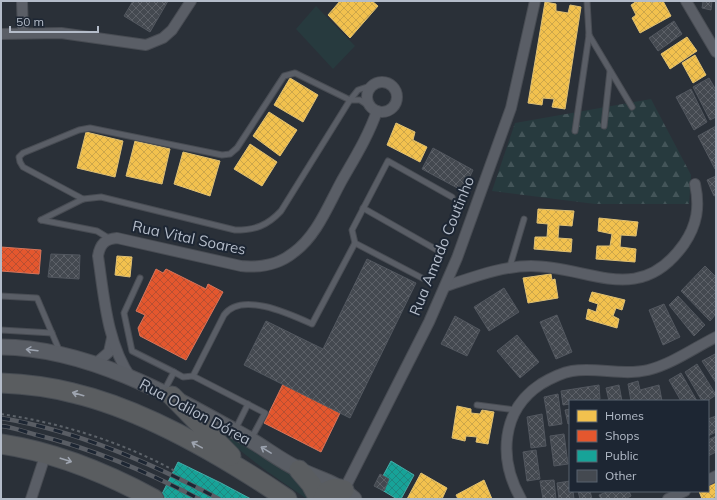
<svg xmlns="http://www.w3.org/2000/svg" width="717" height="500" font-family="Mulish,sans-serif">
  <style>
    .green { fill: #273a3e }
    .forest { fill: url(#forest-firs) }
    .homes { fill: url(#homes-cross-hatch); stroke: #dfc073 }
    .shops { fill: url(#shops-cross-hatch); stroke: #d6755c }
    .public { fill: url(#public-cross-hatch); stroke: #46aaa7 }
    .building { fill: url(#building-cross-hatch); stroke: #52575f }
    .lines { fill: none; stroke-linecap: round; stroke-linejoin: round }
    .lane-casing { stroke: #484c53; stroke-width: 7 }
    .street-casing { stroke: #484c53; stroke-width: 12 }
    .secondary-casing { stroke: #484c53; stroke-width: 17 }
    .highway-casing { stroke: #474c53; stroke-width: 21 }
    .path { stroke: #5d636a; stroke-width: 2; stroke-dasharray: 3 3; stroke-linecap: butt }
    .lane { stroke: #5a5e66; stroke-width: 5 }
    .street { stroke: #5a5e66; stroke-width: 10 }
    .secondary { stroke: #595d64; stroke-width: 15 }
    .highway { stroke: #5a5d60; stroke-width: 19 }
    .rail-casing { stroke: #595d64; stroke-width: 4.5 }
    .rail { stroke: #1d2633; stroke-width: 3; stroke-dasharray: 9; stroke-linecap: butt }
    .oneway { stroke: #9da4b0 }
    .oneway2 { stroke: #9ea4af }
    .labels { text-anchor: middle; stroke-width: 4; stroke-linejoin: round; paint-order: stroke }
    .street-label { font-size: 15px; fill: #b4bcc9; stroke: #1d2633 }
  </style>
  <defs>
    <pattern id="forest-firs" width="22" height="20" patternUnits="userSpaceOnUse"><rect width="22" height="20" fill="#273a3e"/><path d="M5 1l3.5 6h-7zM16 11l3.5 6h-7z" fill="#445559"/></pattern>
    <pattern id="homes-cross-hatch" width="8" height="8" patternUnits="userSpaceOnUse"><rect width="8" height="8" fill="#f2c14e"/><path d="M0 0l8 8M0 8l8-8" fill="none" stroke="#cca64a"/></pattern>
    <pattern id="shops-cross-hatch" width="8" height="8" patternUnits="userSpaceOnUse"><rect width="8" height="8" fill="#e4572e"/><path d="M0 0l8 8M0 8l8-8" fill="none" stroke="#b84f32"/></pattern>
    <pattern id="public-cross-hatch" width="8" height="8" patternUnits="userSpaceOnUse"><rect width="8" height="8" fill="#17a398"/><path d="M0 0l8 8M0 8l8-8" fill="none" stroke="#1f8881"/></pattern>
    <pattern id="building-cross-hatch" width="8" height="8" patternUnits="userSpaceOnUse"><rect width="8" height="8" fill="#444950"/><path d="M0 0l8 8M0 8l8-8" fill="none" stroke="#5d6168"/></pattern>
  </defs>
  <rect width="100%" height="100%" fill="#2a3038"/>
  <!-- green -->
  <g class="green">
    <polygon points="316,6 355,46 333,69 296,29"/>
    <path d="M210,424l94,57 9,18h-6c-34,-23 -67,-46 -97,-75z"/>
  </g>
  <!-- forest -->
  <polygon class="forest" points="651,99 691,175 689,204 595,204 492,191 515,123"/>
  <!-- homes -->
  <g class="homes">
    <polygon points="340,1 372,1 378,6 350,38 328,15"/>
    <polygon points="637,1 651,1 652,3 657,1 663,1 671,16 640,33 632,18 636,15 631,5"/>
    <polygon points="545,2 556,4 556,11 568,13 570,5 581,7 565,109 552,107 554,99 543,98 542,105 528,103"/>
    <polygon points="687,37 697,51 670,69 661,54"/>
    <polygon points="695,55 706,75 693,83 682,63"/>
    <polygon points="290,78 318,95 303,122 274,105"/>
    <polygon points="269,112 297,130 280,156 253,136"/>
    <polygon points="396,123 415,132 413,140 427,147 420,162 387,145"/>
    <polygon points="86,132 123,141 115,177 77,168"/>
    <polygon points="135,141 170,149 162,184 126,176"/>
    <polygon points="250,144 277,162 262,186 234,169"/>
    <polygon points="183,152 220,161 210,196 174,184"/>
    <polygon points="538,209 574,211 572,226 559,225 558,238 572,239 571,252 534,249 535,237 547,237 548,224 537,223"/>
    <polygon points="599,218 638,222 636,236 621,235 620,247 636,249 635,262 596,259 597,246 610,246 612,234 598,231"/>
    <polygon points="117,256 132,257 130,277 115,275"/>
    <polygon points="551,274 552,280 555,279 558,298 528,303 523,278"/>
    <polygon points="592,292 625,300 622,310 616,308 613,316 619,319 617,328 586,319 588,309 596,312 598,304 589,301"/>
    <polygon points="457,406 471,409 471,413 480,414 482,410 494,412 488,444 476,442 477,437 466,436 465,441 452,438"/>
    <polygon points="421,473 447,488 442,499 407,499"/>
    <polygon points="484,480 492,499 458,499 456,495"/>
    <polygon points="716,482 716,495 713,499 702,499 699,491 708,491 708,486"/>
  </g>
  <!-- shops -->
  <g class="shops">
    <polygon points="1,247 41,250 39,274 1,271"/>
    <polygon points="156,269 163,273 166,269 206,289 208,284 223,292 186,360 140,336 138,328 145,315 136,311"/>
    <polygon points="283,384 340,413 321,452 264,423"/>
  </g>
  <!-- public -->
  <g class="public">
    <polygon points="391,461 414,475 401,499 397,499 377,487"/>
    <polygon points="178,462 221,483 251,499 168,499 161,496"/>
  </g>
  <!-- building -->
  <g class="building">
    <polygon points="133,1 168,1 150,32 124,16"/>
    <polygon points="699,1 712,1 711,10 702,8 703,2"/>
    <polygon points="674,21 682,34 658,51 649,38"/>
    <polygon points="709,78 716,90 716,117 710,120 693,87"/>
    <polygon points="691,89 707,122 694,130 676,97"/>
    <polygon points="716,126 716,168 715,169 698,136"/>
    <polygon points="433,148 473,170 463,191 422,169"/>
    <polygon points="716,176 716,195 714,196 707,180"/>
    <polygon points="51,254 80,255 79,279 48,277"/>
    <polygon points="367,259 416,283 350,418 244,365 266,321 323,349"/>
    <polygon points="705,266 716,277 716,314 710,321 681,291"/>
    <polygon points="504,288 519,312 489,331 474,307"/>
    <polygon points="678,296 705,325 694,336 669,305"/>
    <polygon points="664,304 680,337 663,345 649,310"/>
    <polygon points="557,315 572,352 556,359 540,322"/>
    <polygon points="455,316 480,330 467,356 441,344"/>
    <polygon points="517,335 539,362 520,378 497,351"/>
    <polygon points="715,354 716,356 716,383 702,361"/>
    <polygon points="697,364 716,395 707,401 702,401 685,372"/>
    <polygon points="681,373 697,401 681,401 669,380"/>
    <polygon points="638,381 640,390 659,385 662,401 631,401 628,384"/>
    <polygon points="599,385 600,399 570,401 570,404 563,405 561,391"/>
    <polygon points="619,385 622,401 609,401 606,388"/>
    <polygon points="558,394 562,424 549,426 544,397"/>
    <polygon points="570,409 570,423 568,424 565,410"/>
    <polygon points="542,414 546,446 531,448 527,417"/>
    <polygon points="716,416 716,432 708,436 708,419"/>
    <polygon points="564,434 568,464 554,466 550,436"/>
    <polygon points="716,436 716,452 708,456 708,440"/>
    <polygon points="536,450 540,479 527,481 523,452"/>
    <polygon points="380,474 389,479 384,491 374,486"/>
    <polygon points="554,480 556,499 543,499 540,481"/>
    <polygon points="570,481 570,491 573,491 574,499 559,499 557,483"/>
    <polygon points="578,491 590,491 592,499 580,499"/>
    <polygon points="609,491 629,491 631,496 625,499 601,499 599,495"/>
  </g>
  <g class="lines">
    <!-- lane casing -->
    <g class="lane-casing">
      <g id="lane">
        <polyline points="589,35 632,107"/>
        <polyline points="604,126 610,71"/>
        <polyline points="575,131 589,35 587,1"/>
        <polyline points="83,199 23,167 20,162 19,157 23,153 79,130 90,128 222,155 230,154 237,148 284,76 295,73 350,100 360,100 372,108"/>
        <polyline points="363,208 437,250"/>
        <path d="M41,220l42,-21 18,-2 134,33c20,0 32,-4 46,-19l69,-111 8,-10 15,-5"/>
        <polyline points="41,220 97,231 110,239"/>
        <polyline points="355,243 422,278"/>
        <polyline points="510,266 524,219"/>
        <polyline points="140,278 124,313 132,351 174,372"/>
        <polyline points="1,296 37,298 60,352"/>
        <polyline points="1,330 52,333"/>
        <path d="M193,376l31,-61c17,-24 66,-1 88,9l43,-81 -3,-13 36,-69 64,36"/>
        <polyline points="164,391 174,372 183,377 193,376 265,413 251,439"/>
        <polyline points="477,405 515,410"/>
        <polyline points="235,430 248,404"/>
      </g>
    </g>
    <!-- street casing -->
    <g class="street-casing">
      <g id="street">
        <polyline points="22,1 23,33"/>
        <polyline points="686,1 716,52"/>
        <polyline points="1,34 61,33 146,45 163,38 172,30 191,1"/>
        <circle cx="382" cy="97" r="15"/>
        <path d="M446,286c28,-9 56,-20 85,-20 58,0 108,42 153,-22 13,-19 16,-37 11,-60"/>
        <polyline points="94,365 109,352 112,338"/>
        <path d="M131,378c-24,-34 -27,-82 -33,-122 2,-12 7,-17 19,-18l124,28c20,2 37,-1 52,-13 23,-16 35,-47 48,-71 13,-23 27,-45 36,-71"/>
        <polyline points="708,480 716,476"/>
        <polyline points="344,490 429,322 457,258 511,108 535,1"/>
        <polyline points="31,499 46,453"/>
        <path d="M521,499c-23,-40 -20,-89 20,-115 10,-6 20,-11 31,-13 25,-4 51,5 76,-1 24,-6 46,-22 68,-33"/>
        <polyline points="668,499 685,491"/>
      </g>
    </g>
    <!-- secondary casing -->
    <g class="secondary-casing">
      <path id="secondary" d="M1,347c89,1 173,50 248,92 17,10 32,22 49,30 23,12 35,11 56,30"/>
    </g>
    <!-- highway casing -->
    <g class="highway-casing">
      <g id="highway">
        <path d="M1,383c24,1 49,4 72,10 72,17 152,64 214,106"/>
        <polyline points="172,396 231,456"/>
        <path d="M1,444c54,8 105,29 153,55"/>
        <polyline points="299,470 311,484 319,499"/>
        <path d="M323,499c3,-11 12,-12 21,-9"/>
      </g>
    </g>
    <!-- path -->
    <path class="path" d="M1,414c60,9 121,28 174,57"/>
    <!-- lane -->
    <use href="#lane" class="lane"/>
    <!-- street -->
    <use href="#street" class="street"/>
    <!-- secondary -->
    <use href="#secondary" class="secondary"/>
    <!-- highway -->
    <use href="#highway" class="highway"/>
    <!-- rail casing -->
    <g class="rail-casing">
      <g id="rail">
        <path d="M1,418c77,13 150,45 218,81"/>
        <path d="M1,426c12,1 24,6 36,9 56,14 111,37 162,64"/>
      </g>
    </g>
    <!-- rail -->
    <use href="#rail" class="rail"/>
  </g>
  <!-- one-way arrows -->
  <defs><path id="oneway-shaft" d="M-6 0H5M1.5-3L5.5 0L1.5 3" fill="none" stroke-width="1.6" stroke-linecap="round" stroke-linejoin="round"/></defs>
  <g class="oneway">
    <use href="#oneway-shaft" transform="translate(32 350) rotate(-173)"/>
    <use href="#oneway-shaft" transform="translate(266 450) rotate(-149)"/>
  </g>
  <g class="oneway2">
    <use href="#oneway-shaft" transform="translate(78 394) rotate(-164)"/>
    <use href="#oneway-shaft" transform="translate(197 445) rotate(-151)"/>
    <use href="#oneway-shaft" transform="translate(66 460) rotate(18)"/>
  </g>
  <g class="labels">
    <!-- street labels -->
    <g class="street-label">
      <text transform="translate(189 238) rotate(12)" y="5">Rua Vital Soares</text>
      <text transform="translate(442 246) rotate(-68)" y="5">Rua Amado Coutinho</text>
      <text transform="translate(195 412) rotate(28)" y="5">Rua Odilon Dórea</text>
    </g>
  </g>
  <!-- border -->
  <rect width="717" height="500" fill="none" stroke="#b4bcc9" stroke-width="4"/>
  <!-- legend -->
  <rect x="569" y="400" width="140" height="92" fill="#1d2633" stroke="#59626f"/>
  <rect x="577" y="410" width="20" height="12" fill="#f2c14e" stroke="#59626f"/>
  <text x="605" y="420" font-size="12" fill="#b4bcc9">Homes</text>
  <rect x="577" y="430" width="20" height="12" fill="#e4572e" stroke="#59626f"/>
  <text x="605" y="440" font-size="12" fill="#b4bcc9">Shops</text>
  <rect x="577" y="450" width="20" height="12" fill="#17a398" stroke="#59626f"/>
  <text x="605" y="460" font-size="12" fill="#b4bcc9">Public</text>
  <rect x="577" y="470" width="20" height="12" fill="#444950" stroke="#59626f"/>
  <text x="605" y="480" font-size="12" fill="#b4bcc9">Other</text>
  <!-- scale -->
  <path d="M10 26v6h88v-6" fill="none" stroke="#b4bcc9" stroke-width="2"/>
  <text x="16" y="26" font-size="12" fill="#b4bcc9" stroke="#1d2633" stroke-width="3" paint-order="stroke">50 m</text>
</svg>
